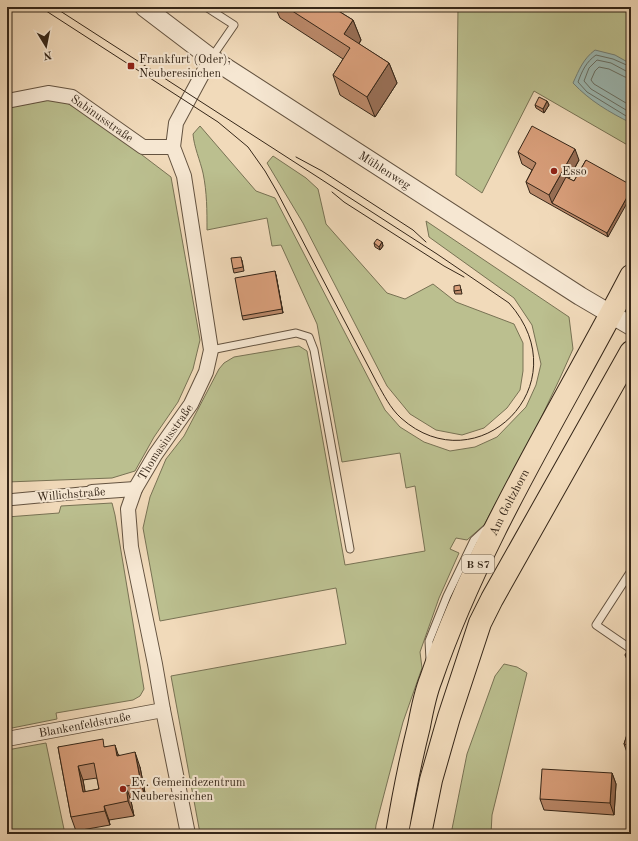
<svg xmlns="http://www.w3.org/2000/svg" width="638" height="841" font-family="'Old Standard TT',serif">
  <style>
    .green { fill: #bbbf8f; stroke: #787254 }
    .water { fill: #9cbab5; stroke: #737f76 }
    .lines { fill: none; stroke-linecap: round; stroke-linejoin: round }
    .shore { stroke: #687066; stroke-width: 1 }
    .service-casing { stroke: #645340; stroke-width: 9 }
    .pedestrian-casing { stroke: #645340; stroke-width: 13 }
    .minor-casing { stroke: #645340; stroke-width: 16 }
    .tertiary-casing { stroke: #645340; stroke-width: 20 }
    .primary-casing { stroke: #352618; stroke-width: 24 }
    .service { stroke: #f6e7d2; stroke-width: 7 }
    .pedestrian { stroke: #f6e7d2; stroke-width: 11 }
    .minor { stroke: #f6e7d2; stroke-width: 14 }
    .tertiary { stroke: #f6e7d2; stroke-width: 18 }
    .primary { stroke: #f1daba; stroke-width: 22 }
    .tram { stroke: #352618; stroke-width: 1 }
    .wall { fill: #bb896a; stroke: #352618; fill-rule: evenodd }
    .shaded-wall { fill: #986f56; stroke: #352618 }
    .building { fill: #d99f7b; stroke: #352618; fill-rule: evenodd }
    .poi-dot { fill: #8f2418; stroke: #f6e7d2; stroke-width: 1.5 }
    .labels { text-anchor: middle; stroke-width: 4; stroke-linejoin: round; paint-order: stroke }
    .shield { fill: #f6e7d2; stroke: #6f6050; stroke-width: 1 }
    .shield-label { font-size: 11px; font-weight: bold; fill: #352618 }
    .poi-label { font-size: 12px; fill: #352618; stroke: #f6e7d2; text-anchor: start }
    .street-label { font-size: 12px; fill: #352618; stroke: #f6e7d2 }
  </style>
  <rect width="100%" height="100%" fill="#f1daba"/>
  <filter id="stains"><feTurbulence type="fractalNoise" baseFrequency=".005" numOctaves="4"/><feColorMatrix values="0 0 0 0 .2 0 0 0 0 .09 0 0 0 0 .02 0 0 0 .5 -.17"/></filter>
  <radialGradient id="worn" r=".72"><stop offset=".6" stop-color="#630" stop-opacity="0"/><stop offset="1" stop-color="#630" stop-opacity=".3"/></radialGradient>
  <!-- green -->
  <g class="green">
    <polygon points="458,7 631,7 631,147 534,91 482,193 456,175"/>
    <polygon points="48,100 67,103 96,120 171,177 200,340 193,369 178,402 154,437 135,471 112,478 7,482 7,108"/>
    <path d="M200,126l56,65 19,7 110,212 15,17 24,15 26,9 25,-4 22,-10 29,-30 10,-22 5,-21 -9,-39 -18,-27 -85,-61 -3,-16 143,96 4,32 -13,29 -29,61 -47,86 -17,15 -11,-2 -6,11 9,4 -20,45 -19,54 2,16 -19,54 -27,103 -1,9h-174l-2,-6 -28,-152 175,-32 -10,-56 -176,33 -17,-93 7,-31 16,-38 18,-23 35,-67 5,-6 10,-6 65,-11 8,5 38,214 80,-14 -10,-65 -9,2 -6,-35 -58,9 -25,-138 -36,-79 -9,1 -5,-28 -60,12c0,-19 0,-38 -4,-57 -3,-13 -9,-26 -10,-39z"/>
    <polygon points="273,156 306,178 318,189 326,224 387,293 405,299 433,284 456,302 514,324 523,343 523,371 520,390 507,408 484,428 462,435 436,430 410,414 387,386 303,223 267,163"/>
    <polygon points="112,503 115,515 144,689 140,696 133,700 56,713 57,719 7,729 7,517 59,513 61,506"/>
    <polygon points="504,664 517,667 527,673 492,815 491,834 451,834 467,754 495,676"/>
    <polygon points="46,743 65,834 7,834 7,750"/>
  </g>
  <!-- water -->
  <path class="water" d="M595,50l20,5 16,9v59c-22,-11 -41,-22 -58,-40 6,-13 10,-24 22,-33z"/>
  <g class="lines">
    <!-- shore -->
    <g class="shore">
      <path d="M631,67l-18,-8 -17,-4c-10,7 -14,16 -18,27l9,10 44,27"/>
      <polyline points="631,72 626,71 611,63 597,60 589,68 584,81 591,89 631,113"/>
      <polyline points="631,78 625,77 609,69 599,67 595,71 591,80 594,84 631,106"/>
    </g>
    <!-- service casing -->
    <g class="service-casing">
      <g id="service">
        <polyline points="206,7 234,25 212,57"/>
        <polyline points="211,350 296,333 309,337 314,350 350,549"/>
        <polyline points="628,647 596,625 631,571"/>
        <polyline points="430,660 429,641 447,596 474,540 487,528"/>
        <polyline points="591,834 631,834"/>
      </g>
    </g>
    <!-- pedestrian casing -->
    <g class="pedestrian-casing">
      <polyline id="pedestrian" points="7,500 92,492"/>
    </g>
    <!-- minor casing -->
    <g class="minor-casing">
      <g id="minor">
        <path id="s1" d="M7,101l41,-8 24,4 71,50h30"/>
        <polyline points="92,492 135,489"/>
        <path id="s2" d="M7,739l156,-29"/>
        <path id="s3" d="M188,834l-25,-124 -8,-46 -24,-117 -3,-38 7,-20 20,-34 36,-51 15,-32 5,-22 -27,-174 -11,-29 3,-24 35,-65"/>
      </g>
    </g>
    <!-- tertiary casing -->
    <g class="tertiary-casing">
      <g id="tertiary">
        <path id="s4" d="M144,7l67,51 369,238 51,30"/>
      </g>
    </g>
    <!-- primary casing -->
    <g class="primary-casing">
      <g id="primary">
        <path id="s5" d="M397,834c6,-36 13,-72 22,-108 3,-16 6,-32 12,-47 49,-142 131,-270 200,-403"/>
        <polyline points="420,834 431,780 449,717 480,623 492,599 631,352"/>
      </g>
    </g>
    <!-- service -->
    <use href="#service" class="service"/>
    <!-- pedestrian -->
    <use href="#pedestrian" class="pedestrian"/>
    <!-- minor -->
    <use href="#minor" class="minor"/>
    <!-- tertiary -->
    <use href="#tertiary" class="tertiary"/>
    <!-- primary -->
    <use href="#primary" class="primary"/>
    <!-- tram -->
    <g class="tram">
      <path d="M40,7l178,115 30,25 17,24 11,19 101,193c7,12 13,25 24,35 76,68 181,-33 108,-115l-72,-49 -383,-247"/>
      <polyline points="296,157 322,171 413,230 426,242"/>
      <polyline points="332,192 344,202 444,266 464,277"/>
    </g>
  </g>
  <!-- wall -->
  <g class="wall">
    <polygon points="275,7 332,7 353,20 361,40 359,44 389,63 397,83 375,117 340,95 333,75 343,59 280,18"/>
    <polygon points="547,101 549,105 544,113 536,108 535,105"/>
    <polygon points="518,152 579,160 569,179 574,181 586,160 608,237 530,193 526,182 532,170 522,164"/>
    <polygon points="382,242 383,246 380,250 375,247 374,243"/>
    <polygon points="242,260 244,271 234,273 233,269"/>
    <polygon points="276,275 283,313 243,320 242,316"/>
    <polygon points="461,289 462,294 455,294 454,291"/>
    <polygon points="631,646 631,665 628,662 625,655"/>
    <polygon points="631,722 631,756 628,755 624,744"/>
    <path d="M58,747h48l13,8 21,12 6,31 -15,3 3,15 -25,4 1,5 -34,6 -5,-14zM97,778l2,11 -14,3 -2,-12z"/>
    <polygon points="612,773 616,784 614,815 544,810 540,799"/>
  </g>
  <!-- shaded-wall -->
  <g class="shaded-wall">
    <polygon points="353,20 361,40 352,54 344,34"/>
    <polygon points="389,63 397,83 375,117 367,97"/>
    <polygon points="547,101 549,105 544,113 543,109"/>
    <polygon points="575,149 579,160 554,204 552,203 549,195"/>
    <polygon points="631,190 631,196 608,237 607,233"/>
    <polygon points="382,242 383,246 380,250 379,247"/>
    <polygon points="275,271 276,275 283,313 282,309"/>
    <polygon points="115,745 120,760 117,756"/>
    <polygon points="135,752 140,767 146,798 141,784"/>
    <polygon points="78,766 83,780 88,807 83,792"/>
    <polygon points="612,773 616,784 614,815 610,803"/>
    <polygon points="126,786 131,801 134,816 128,801"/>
    <polygon points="104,806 109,820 110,825 105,811"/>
  </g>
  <!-- building -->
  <g class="building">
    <polygon points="286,7 332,7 353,20 344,34 389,63 367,97 333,75 350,48"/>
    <polygon points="539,97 547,101 543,109 535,105"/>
    <polygon points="532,126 575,149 549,195 526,182 536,163 518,152"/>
    <polygon points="586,160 631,185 631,190 607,233 552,203 566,177 574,181"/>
    <polygon points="377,239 382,242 379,247 374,243"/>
    <polygon points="241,257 243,267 233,269 231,258"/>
    <polygon points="275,271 282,309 242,316 235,278"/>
    <polygon points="460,285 461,290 454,291 454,286"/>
    <polygon points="631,646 631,659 625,655"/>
    <polygon points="631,722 631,746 624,744"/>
    <path d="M103,739l1,8 11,-2 2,11 18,-4 6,32 -15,2 2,15 -24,5 1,5 -34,6 -13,-70zM94,763l5,26 -16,3 -5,-26z"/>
    <polygon points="542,769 612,773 610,803 540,799"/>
  </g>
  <!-- markers -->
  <g class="poi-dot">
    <rect x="127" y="62" width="8" height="8" rx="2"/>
    <circle cx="554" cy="171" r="4"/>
    <circle cx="123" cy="789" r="4"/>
  </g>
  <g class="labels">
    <!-- shield labels -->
    <rect class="shield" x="462" y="555" width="32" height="18" rx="3"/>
    <g class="shield-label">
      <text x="478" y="568">B 87</text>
    </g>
    <!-- poi labels -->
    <g class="poi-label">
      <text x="139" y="63">Frankfurt (Oder),<tspan x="139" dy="14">Neuberesinchen</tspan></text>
      <text x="562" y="175">Esso</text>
      <text x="131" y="786">Ev. Gemeindezentrum<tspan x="131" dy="14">Neuberesinchen</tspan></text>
    </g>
    <!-- street labels -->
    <g class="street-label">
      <text dy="4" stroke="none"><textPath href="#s1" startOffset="103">Sabinusstraße</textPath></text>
      <text dy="4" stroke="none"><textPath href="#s4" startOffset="291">Mühlenweg</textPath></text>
      <text dy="4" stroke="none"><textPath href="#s3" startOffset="408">Thomasiusstraße</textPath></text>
      <text transform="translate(71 494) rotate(-5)" y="4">Willichstraße</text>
      <text dy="4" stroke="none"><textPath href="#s5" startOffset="352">Am Goltzhorn</textPath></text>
      <text dy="4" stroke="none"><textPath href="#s2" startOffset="79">Blankenfeldstraße</textPath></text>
    </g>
  </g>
  <!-- margin -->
  <rect width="638" height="841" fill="none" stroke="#f1daba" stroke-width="24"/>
  <rect x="8" y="8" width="622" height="825" fill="none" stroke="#352618" stroke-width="2"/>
  <rect x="12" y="12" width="614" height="817" fill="none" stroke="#352618"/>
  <!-- north arrow -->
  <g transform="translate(46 46) rotate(170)" stroke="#f6e7d2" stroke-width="3" paint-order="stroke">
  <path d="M0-3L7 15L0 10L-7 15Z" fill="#352618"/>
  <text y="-6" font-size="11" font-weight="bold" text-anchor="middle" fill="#352618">N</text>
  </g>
  <rect width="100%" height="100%" filter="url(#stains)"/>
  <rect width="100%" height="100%" fill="url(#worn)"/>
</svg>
